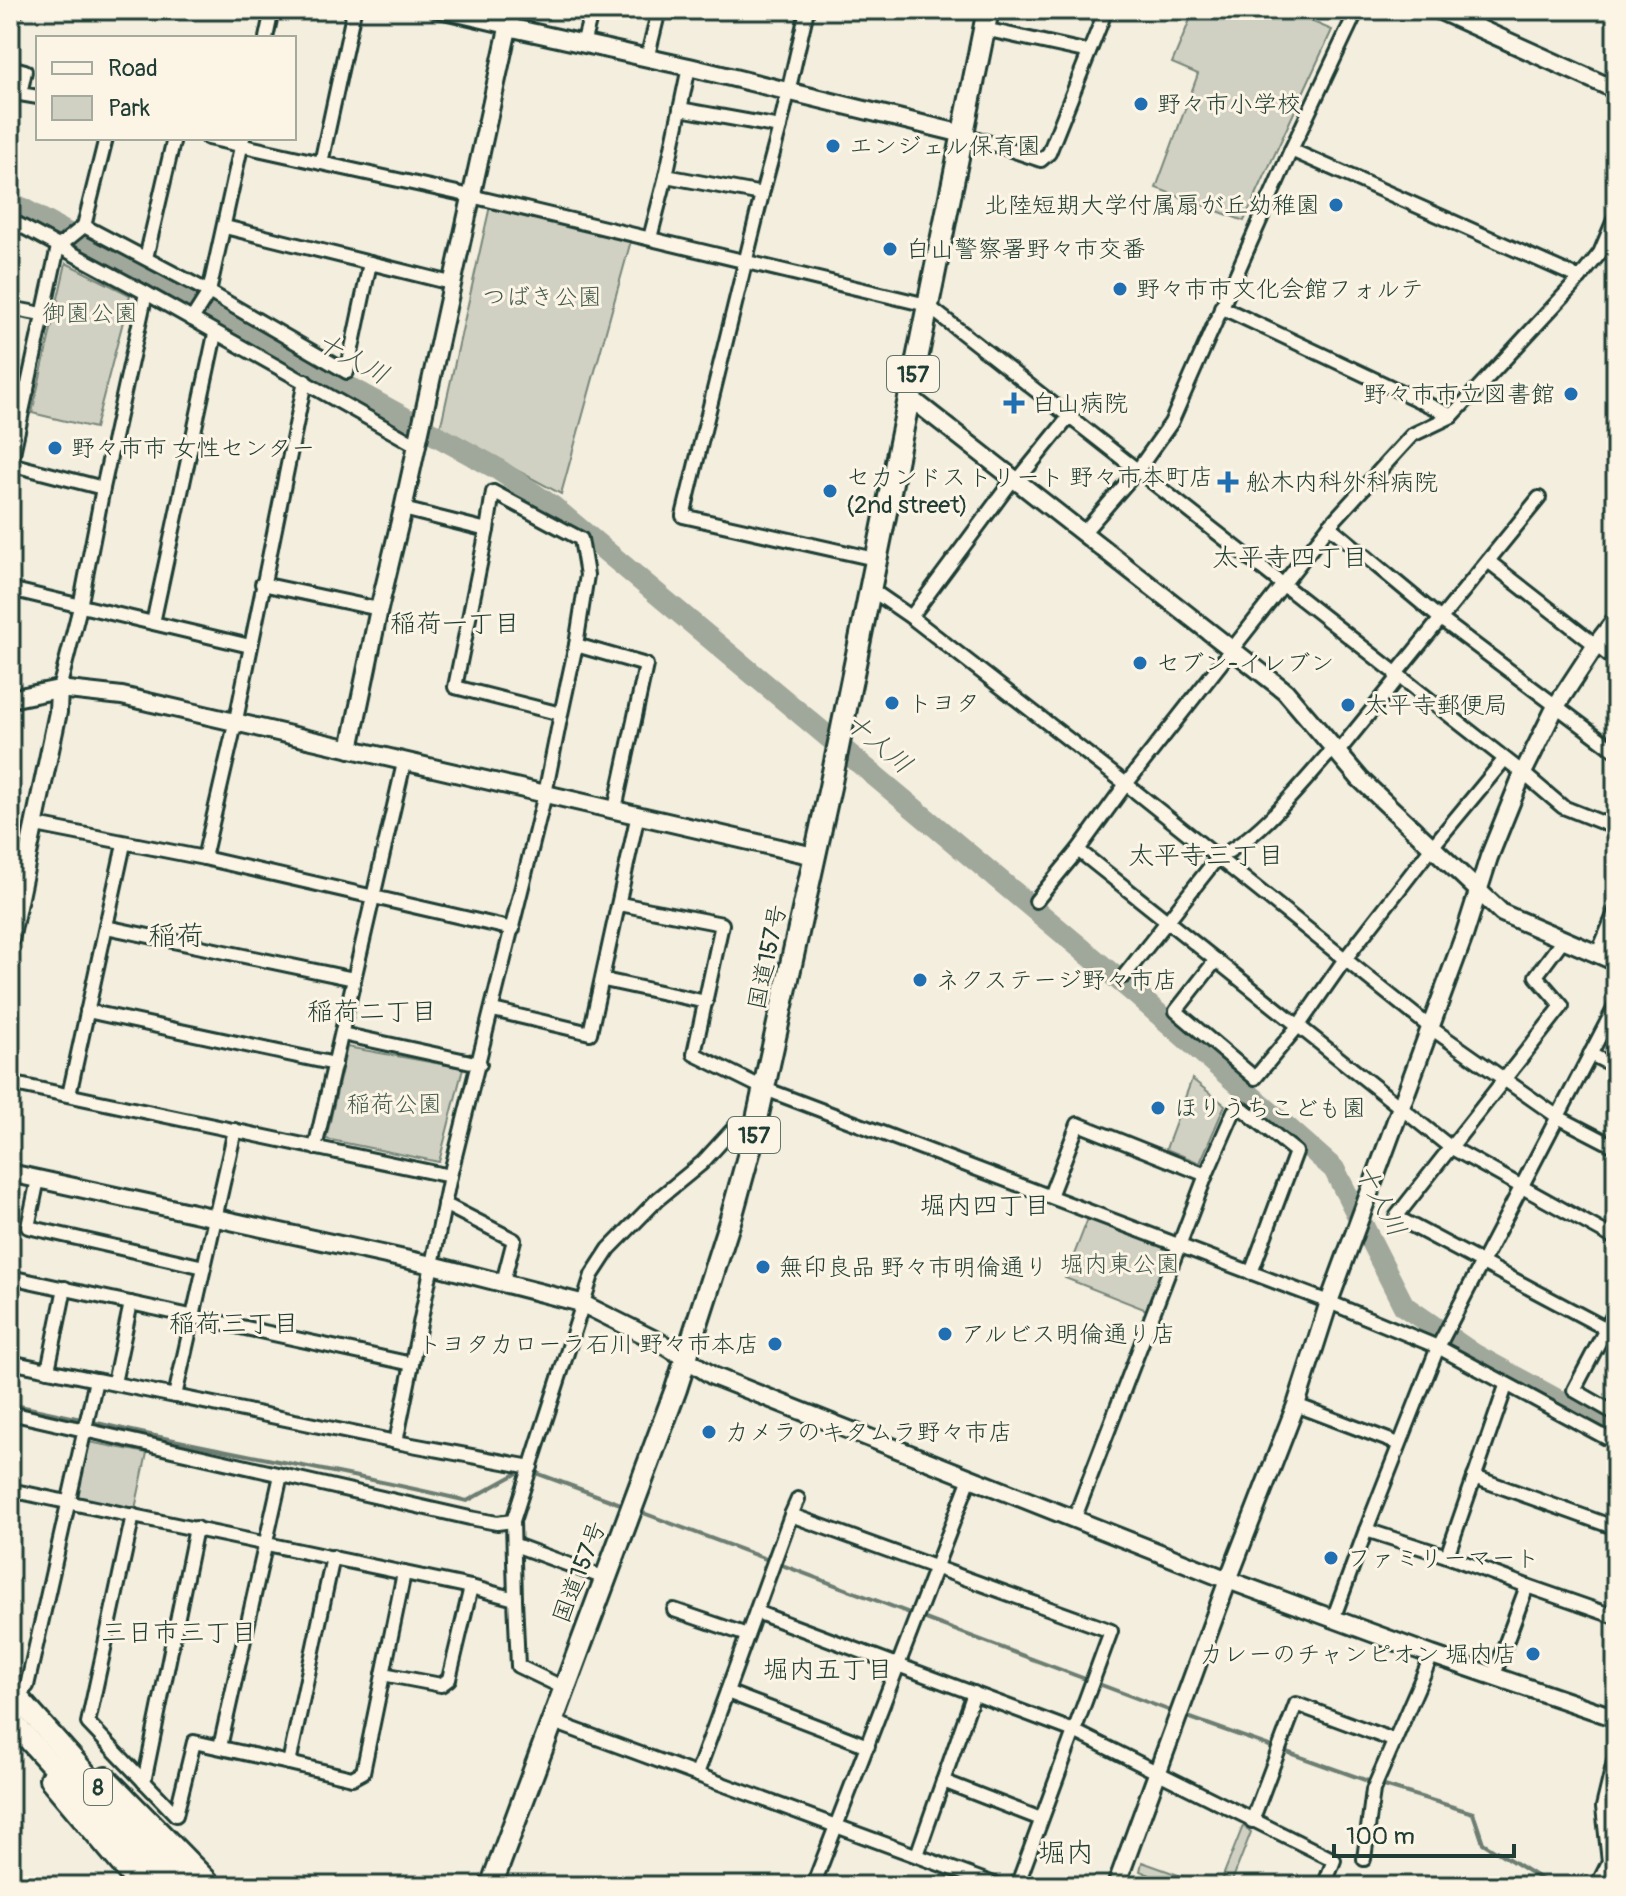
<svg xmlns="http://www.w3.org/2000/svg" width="1626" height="1896" font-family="Pangolin,'Klee One',sans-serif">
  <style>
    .green { fill: #d0d1c2; stroke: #78877b; stroke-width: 2 }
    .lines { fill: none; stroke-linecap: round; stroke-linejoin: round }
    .stream { stroke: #6c7d72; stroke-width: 4 }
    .river { stroke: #a0a89b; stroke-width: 22 }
    .minor-casing { stroke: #1f3d34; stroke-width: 18 }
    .tertiary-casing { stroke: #1f3d34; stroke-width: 22 }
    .trunk-casing { stroke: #1f3d34; stroke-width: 26 }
    .minor { stroke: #fcf5e5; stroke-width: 12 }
    .tertiary { stroke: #fcf5e5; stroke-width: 16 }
    .trunk { stroke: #fcf5e5; stroke-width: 20 }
    .poi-dot { fill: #1f6fb2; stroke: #fcf5e5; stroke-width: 3 }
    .labels { text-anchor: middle; stroke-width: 6; stroke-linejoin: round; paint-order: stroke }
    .shield { fill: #fcf5e5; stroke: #617469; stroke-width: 2 }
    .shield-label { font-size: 22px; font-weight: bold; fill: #1f3d34 }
    .poi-label { font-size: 24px; fill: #1f3d34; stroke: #fcf5e5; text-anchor: start }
    .park-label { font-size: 24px; fill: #425b50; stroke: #fcf5e5 }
    .street-label { font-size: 24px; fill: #1f3d34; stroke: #fcf5e5 }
    .water-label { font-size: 26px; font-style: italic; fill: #465d53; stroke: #fcf5e5 }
    .neighbourhood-label { font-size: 26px; fill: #1f3d34; stroke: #fcf5e5 }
    .quarter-label { font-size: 28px; fill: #1f3d34; stroke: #fcf5e5 }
  </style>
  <rect width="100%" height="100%" fill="#f3eede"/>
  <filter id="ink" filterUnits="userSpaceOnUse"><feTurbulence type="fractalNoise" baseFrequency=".0125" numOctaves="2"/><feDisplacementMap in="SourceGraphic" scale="16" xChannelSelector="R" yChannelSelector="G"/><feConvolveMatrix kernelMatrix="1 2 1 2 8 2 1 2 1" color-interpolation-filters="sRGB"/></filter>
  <g filter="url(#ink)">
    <!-- green -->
    <g class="green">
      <polygon points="1194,10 1285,10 1332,30 1244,221 1156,188 1198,74 1172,63"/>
      <polygon points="490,206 632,237 561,494 440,429"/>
      <polygon points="66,263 130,295 95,428 32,413"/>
      <polygon points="347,1047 463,1068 439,1162 326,1139"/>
      <polygon points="1192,1079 1225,1105 1200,1163 1166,1149"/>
      <polygon points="1089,1216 1174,1248 1149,1311 1065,1278"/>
      <polygon points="89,1442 147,1453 135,1509 78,1497"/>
      <polygon points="1243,1826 1251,1832 1230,1886 1219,1886"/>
      <polygon points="1142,1862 1209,1886 1175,1886 1140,1871"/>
    </g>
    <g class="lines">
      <!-- stream -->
      <g class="stream">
        <polyline points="10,1404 81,1419"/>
        <path d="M93,1422c124,30 250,49 374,79l49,-27"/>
        <polyline points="536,1473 626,1506"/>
        <polyline points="638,1511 1176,1713"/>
        <polyline points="1185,1716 1368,1781 1473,1813 1483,1843 1552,1886"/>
      </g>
      <!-- river -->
      <polyline class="river" points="10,202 496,468 552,506 1137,995 1334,1169 1404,1306 1475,1355 1616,1432"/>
      <!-- minor casing -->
      <g class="minor-casing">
        <g id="minor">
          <polyline points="354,10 321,163 471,196 927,305 1523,773 1563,807 1616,828"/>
          <polyline points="435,10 508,27"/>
          <polyline points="10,12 18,10"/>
          <polyline points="984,29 1089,52"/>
          <polyline points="266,38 272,10"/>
          <polyline points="583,44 592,10"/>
          <polyline points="647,59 659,10"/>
          <polyline points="10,67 25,71 20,94 38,97"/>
          <polyline points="689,67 666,176 762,194 683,516 875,559"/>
          <polyline points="680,109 780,127 807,10"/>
          <polyline points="963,134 1041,160 1049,153 1106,10"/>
          <polyline points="106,138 84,226 209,292 347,372 370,263"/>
          <polyline points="208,138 321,163"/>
          <polyline points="1291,150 1580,278"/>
          <polyline points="762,194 780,127"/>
          <polyline points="1616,215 1600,253 1580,278 1452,416 1412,435 1329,526 1126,784 1078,850 1450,1147 1616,1239"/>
          <polyline points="10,220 146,293 416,445"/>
          <polyline points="225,227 451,283"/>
          <polyline points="650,238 666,176"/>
          <polyline points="146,258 174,138"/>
          <polyline points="1221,307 1452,416"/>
          <polyline points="10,308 42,314"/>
          <polyline points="192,319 209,292 243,138"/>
          <polyline points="215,334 153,623 250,646"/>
          <polyline points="10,387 27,391"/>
          <polyline points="10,464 103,488"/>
          <polyline points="10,467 58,247 84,226"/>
          <polyline points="1017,481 1069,417"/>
          <polyline points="403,509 487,530 455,687 561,714 576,645 646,665 615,809"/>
          <polyline points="1329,526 1442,620 1616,751"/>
          <polyline points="487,530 493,492 581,539 587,575 576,645"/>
          <polyline points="1084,532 1137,471 1171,423 1291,150 1357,10"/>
          <polyline points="1488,561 1616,661"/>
          <polyline points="262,584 379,609"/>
          <polyline points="869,588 911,617 1126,784 1431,1028 1558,1117 1616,1147"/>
          <polyline points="10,589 153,623"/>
          <polyline points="911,617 1014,478"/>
          <polyline points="1395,675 1539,498"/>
          <polyline points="59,689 80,607 103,488 146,293"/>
          <polyline points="1337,753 1399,677"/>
          <polyline points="36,825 204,858 513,929"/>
          <polyline points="204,858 236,720 305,381"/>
          <polyline points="10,880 22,883"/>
          <polyline points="1036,901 1078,850"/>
          <polyline points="620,904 722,924 694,1054 765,1089 1329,1302 1438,1347 1616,1443"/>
          <polyline points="106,927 354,979"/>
          <polyline points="1562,941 1536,976 1562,1006 1396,1217 1616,1334"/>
          <polyline points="1597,955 1616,910"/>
          <polyline points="1216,960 1176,1011 1255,1078 1299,1025 1345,959 1432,847 1504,760"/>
          <path d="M1124,976l94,-119c42,-19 84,-74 115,-108"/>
          <polyline points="604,980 706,1002"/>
          <polyline points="493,1010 590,1033 638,814"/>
          <polyline points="87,1011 335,1064"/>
          <polyline points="342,1034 480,1064"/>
          <polyline points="1590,1054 1616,1067"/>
          <polyline points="10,1083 450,1176"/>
          <polyline points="69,1095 124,844"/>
          <polyline points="315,1148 404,763"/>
          <polyline points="38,1179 28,1227 204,1267"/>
          <polyline points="1050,1196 1078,1124 1206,1175"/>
          <polyline points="444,1204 514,1240 503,1282"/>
          <polyline points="10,1277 412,1364"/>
          <polyline points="1616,1310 1574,1390 1616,1414"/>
          <polyline points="10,1362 96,1380"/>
          <polyline points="48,1370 65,1288"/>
          <polyline points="114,1383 131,1303"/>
          <polyline points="175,1396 396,1442 531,1467"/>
          <polyline points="1296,1405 1399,1444"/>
          <polyline points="10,1413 470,1518 497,1523 513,1521"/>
          <polyline points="396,1442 450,1176 545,794 561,714"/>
          <polyline points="1474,1477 1616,1528"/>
          <polyline points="10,1490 471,1587 515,1599 518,1666 564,1688"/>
          <polyline points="798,1499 791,1515 1111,1631 1017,1886"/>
          <polyline points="133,1515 88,1723 176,1815 194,1742 289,1763 333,1557"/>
          <polyline points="1075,1517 1206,1175 1234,1111 1243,1109 1296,1152 1251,1273"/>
          <polyline points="515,1545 605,1578"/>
          <polyline points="1447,1556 1506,1386"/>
          <polyline points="1527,1586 1616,1617"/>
          <polyline points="515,1599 513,1521 592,1275 609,1249 658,1199 702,1163 736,1126 755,1132"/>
          <polyline points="674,1610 747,1635"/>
          <polyline points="756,1612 1074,1731 1334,1860 1324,1886"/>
          <polyline points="1333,1619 1366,1530"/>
          <polyline points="383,1674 441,1685 449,1679 471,1587"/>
          <polyline points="1494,1675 1527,1586 1447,1556 1366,1530 1438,1347 1616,1005"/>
          <polyline points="727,1692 868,1746"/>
          <polyline points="17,1696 27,1686 96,1380 175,1396 235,1130"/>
          <polyline points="551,1721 999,1886"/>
          <polyline points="220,1747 281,1475"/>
          <polyline points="289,1763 352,1778 363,1772 404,1573"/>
          <polyline points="697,1774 791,1515"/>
          <polyline points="943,1781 1041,1819"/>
          <polyline points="144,1782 196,1528"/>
          <polyline points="1252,1821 1296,1704 1393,1740"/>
          <polyline points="917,1855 974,1693"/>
          <polyline points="1364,1859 1373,1790 1432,1655"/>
          <polyline points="813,1886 970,1478"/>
          <polyline points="1597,1886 1609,1862 1603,1807 1616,1753"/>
        </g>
      </g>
      <!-- tertiary casing -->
      <g class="tertiary-casing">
        <g id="tertiary">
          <polyline points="1438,10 1616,90"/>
          <polyline points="508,27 689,67 963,134"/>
          <polyline points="908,396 1285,691 1360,779 1502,913 1616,962"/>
          <polyline points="10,699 59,689 122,696 814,856"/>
          <polyline points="350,749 379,609 403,509 512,10"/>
          <polyline points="10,940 58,712 59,689"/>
          <polyline points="10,1173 432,1265 581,1303 663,1344 713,1376 1228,1580 1432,1655 1616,1718"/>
          <polyline points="1116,1886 1228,1580 1296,1405 1329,1302 1464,936 1489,857 1523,773 1556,706 1596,645 1616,619"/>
        </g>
      </g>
      <!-- trunk casing -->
      <g class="trunk-casing">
        <g id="trunk">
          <polyline points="10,1689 186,1886"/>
          <polyline points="10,1719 162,1886"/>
          <polyline points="106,1778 212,1886"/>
          <polyline points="50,1779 140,1886"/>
          <polyline points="491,1886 676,1389 731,1218 752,1142 830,787 988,10"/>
        </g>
      </g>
      <!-- minor -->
      <use href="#minor" class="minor"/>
      <!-- tertiary -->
      <use href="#tertiary" class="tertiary"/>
      <!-- trunk -->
      <use href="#trunk" class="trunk"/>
    </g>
  </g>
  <!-- markers -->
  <g class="poi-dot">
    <circle cx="1141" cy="104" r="8"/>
    <circle cx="833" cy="146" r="8"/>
    <circle cx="1336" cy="205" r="8"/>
    <circle cx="890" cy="249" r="8"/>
    <circle cx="1120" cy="289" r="8"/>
    <circle cx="1571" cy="394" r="8"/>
    <path d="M1010 391h8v8h8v8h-8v8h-8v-8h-8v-8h8z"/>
    <circle cx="55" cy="448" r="8"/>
    <path d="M1224 470h8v8h8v8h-8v8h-8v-8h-8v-8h8z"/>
    <circle cx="830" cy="491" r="8"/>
    <circle cx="1140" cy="663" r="8"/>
    <circle cx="892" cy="703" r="8"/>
    <circle cx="1348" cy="705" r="8"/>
    <circle cx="920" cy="980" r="8"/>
    <circle cx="1158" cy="1108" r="8"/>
    <circle cx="763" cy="1267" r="8"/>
    <circle cx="945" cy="1334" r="8"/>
    <circle cx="775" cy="1344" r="8"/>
    <circle cx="709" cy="1432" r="8"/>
    <circle cx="1331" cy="1558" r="8"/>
    <circle cx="1533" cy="1654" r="8"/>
  </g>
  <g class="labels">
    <!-- shield labels -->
    <g class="shield">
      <rect x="887" y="356" width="52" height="36" rx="6"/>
      <rect x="728" y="1117" width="52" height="36" rx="6"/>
      <rect x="84" y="1769" width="28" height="36" rx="6"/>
    </g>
    <g class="shield-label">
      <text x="913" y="382">157</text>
      <text x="754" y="1143">157</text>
      <text x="98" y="1795">8</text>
    </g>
    <!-- poi labels -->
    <g class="poi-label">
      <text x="1157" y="112">野々市小学校</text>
      <text x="849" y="154">エンジェル保育園</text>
      <text x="1320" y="213" text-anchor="end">北陸短期大学付属扇が丘幼稚園</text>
      <text x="906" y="257">白山警察署野々市交番</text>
      <text x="1136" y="297">野々市市文化会館フォルテ</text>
      <text x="1555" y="402" text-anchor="end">野々市市立図書館</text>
      <text x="1032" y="411">白山病院</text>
      <text x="71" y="456">野々市市 女性センター</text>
      <text x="846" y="485">セカンドストリート 野々市本町店<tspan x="846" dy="28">(2nd street)</tspan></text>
      <text x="1246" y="490">舩木内科外科病院</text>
      <text x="1156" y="671">セブン-イレブン</text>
      <text x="908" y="711">トヨタ</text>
      <text x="1364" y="713">太平寺郵便局</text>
      <text x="936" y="988">ネクステージ野々市店</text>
      <text x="1174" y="1116">ほりうちこども園</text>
      <text x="779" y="1275">無印良品 野々市明倫通り</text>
      <text x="961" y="1342">アルビス明倫通り店</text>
      <text x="759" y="1352" text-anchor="end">トヨタカローラ石川 野々市本店</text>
      <text x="725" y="1440">カメラのキタムラ野々市店</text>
      <text x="1347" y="1566">ファミリーマート</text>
      <text x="1517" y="1662" text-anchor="end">カレーのチャンピオン 堀内店</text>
    </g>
    <!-- park labels -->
    <g class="park-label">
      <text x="542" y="305">つばき公園</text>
      <text x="90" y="321">御園公園</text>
      <text x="394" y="1112">稲荷公園</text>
      <text x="1120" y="1272">堀内東公園</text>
    </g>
    <!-- street labels -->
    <g class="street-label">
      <text transform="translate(767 957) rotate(-78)" y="8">国道157号</text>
      <text transform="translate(579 1572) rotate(-69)" y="8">国道157号</text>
    </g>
    <!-- water labels -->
    <g class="water-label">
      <text transform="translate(353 358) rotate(29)" y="9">十人川</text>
      <text transform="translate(879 743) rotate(40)" y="9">十人川</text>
      <text transform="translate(1381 1200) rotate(62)" y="9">十人川</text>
    </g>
    <!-- neighbourhood labels -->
    <g class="neighbourhood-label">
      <text x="1290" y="566">太平寺四丁目</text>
      <text x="455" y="632">稲荷一丁目</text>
      <text x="1206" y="864">太平寺三丁目</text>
      <text x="372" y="1020">稲荷二丁目</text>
      <text x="985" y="1214">堀内四丁目</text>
      <text x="234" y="1332">稲荷三丁目</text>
      <text x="179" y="1641">三日市三丁目</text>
      <text x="828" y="1678">堀内五丁目</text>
    </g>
    <!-- quarter labels -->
    <g class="quarter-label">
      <text x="176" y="945">稲荷</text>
      <text x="1066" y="1862">堀内</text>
    </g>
  </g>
  <!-- margin -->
  <rect width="1626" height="1896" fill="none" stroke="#fcf5e5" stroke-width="40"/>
  <rect x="20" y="20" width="1586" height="1856" fill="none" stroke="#1f3d34" stroke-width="3" filter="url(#ink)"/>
  <!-- legend -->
  <rect x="36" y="36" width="260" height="104" fill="#fcf5e5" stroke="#a4ab9e" stroke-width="2"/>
  <rect x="52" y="62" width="40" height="12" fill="#fcf5e5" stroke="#a4ab9e" stroke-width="2"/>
  <text x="108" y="76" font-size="24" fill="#1f3d34">Road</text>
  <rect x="52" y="96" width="40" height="24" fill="#d0d1c2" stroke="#a4ab9e" stroke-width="2"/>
  <text x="108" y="116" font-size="24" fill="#1f3d34">Park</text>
  <!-- scale -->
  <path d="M1334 1844v12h180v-12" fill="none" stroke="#1f3d34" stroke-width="4"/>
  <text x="1346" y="1844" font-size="24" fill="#1f3d34" stroke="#fcf5e5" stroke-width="6" paint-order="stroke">100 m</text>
</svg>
